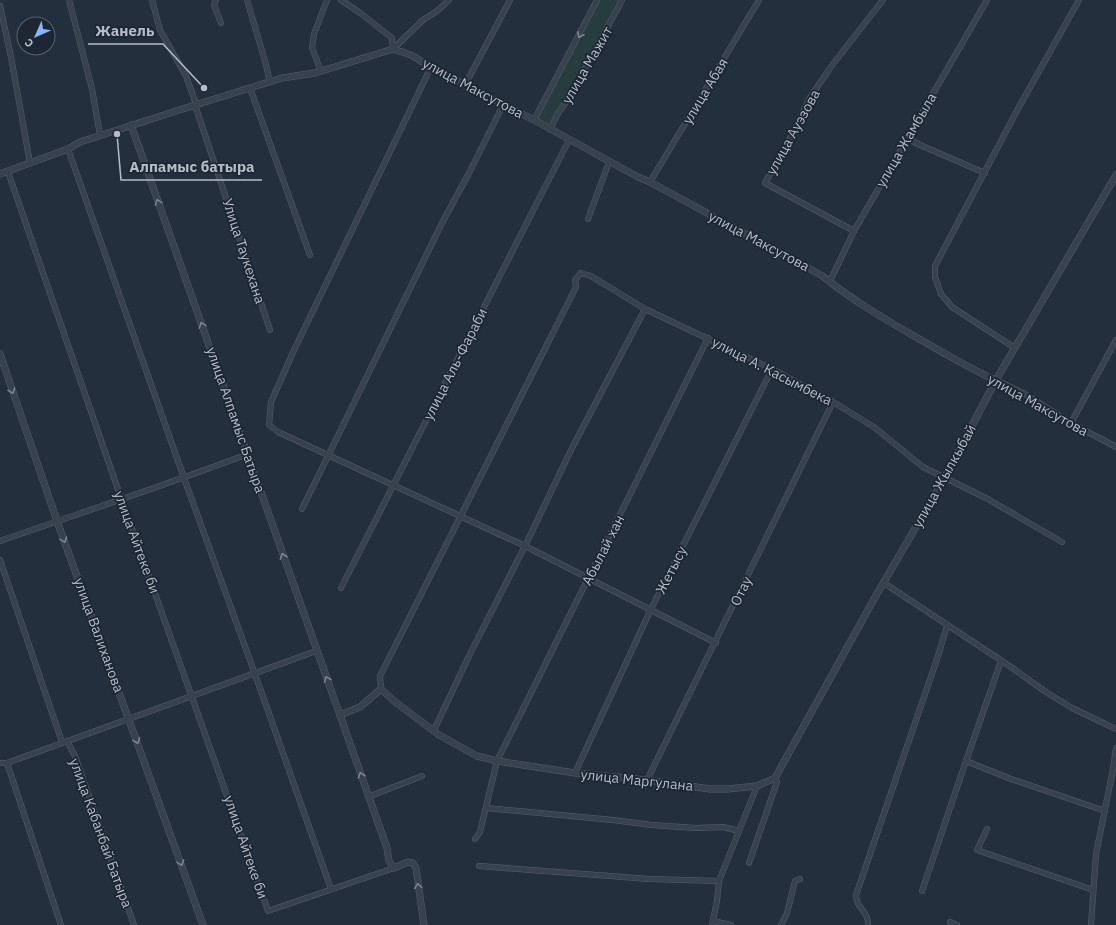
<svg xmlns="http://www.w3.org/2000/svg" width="1116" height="925" font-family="'IBM Plex Sans',sans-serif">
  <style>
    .green { fill: #263c3f }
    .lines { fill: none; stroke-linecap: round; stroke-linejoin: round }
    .minor-casing { stroke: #565f6c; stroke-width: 6 }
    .tertiary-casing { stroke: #565f6c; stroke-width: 7 }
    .minor { stroke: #38414e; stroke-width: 5 }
    .tertiary { stroke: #38414e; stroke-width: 6 }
    .oneway { stroke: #7c8592 }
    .labels { text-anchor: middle; stroke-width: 3.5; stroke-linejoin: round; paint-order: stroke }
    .street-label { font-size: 14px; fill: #b4bcc9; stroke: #1d2633 }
    .leader { fill: none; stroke: #b4bcc9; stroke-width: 1.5 }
    .callout-dot { fill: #b4bcc9; stroke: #1d2633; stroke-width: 1.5 }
    .callout-label { font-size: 15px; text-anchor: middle; font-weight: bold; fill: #b4bcc9; stroke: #1d2633; stroke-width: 3.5; stroke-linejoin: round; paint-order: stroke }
  </style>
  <rect width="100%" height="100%" fill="#242f3e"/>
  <!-- green -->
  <polygon class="green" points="596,0 622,0 571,94 545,129 533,122"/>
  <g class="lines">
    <!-- minor casing -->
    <g class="minor-casing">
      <g id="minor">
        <polyline points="69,0 92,89 100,135"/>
        <polyline points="152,0 160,30 186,76 196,104"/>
        <polyline points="216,0 214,5 221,23"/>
        <polyline points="247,0 265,61 270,82"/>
        <polyline points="341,0 359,12 392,38 393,49"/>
        <polyline points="0,6 11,57 30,163"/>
        <polyline points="393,49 423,20 437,11 449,0"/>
        <polyline points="431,67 295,348 271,402 269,425 278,432 525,546 716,643"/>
        <polyline points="321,71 312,48 314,34 327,0"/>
        <polyline points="465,85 510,0"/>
        <polyline points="250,88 310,255"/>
        <polyline points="195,105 270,330"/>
        <polyline points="534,120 597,0"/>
        <polyline points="550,130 557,115 572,93 622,0"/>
        <polyline points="907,138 920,145 985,173"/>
        <polyline points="68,149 184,478 255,674 331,889"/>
        <polyline points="8,172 121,498 268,911 394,868"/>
        <polyline points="650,182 759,0"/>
        <polyline points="588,219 609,162"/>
        <polyline points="854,231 765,183 794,131 809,99 833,64 883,0"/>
        <polyline points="830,281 854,231 987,0"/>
        <polyline points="1015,348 952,307 941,294 935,277 935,266 1019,107 1079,0"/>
        <polyline points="996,380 1025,394 1071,423 1116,447"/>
        <polyline points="1071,423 1116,340"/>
        <polyline points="302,509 442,223 468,175 503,105"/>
        <path d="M0,541c83,-29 166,-56 248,-87"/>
        <polyline points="0,560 62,742"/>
        <polyline points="884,583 1011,667 1046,692 1072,708 1116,729"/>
        <polyline points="341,588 569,140"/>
        <polyline points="381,689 380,676 576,287 575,280 581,273 591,276 645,309 772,369 833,402 874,427 923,467 986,498 1062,542"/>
        <polyline points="434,730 469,656 525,546 572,448 645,309"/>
        <polyline points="67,741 75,756 134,925"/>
        <polyline points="966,761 1001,661"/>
        <polyline points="0,763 7,763 316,651"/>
        <polyline points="7,763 61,925"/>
        <polyline points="575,773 651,609 772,369"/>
        <polyline points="647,780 833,402"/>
        <polyline points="368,797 422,776"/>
        <polyline points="486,808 613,820 652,825 696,828 723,827 739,831"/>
        <polyline points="987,829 977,850 1093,890"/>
        <polyline points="475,839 480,832 497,761 708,338"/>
        <polyline points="749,863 777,782 775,778"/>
        <polyline points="479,866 649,879 719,881"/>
        <polyline points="922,891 966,761 1011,779 1105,811"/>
        <polyline points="713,921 731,925"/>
        <polyline points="950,922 957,925"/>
        <polyline points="712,925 717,901 719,881 757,786"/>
        <polyline points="781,925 787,913 795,881 800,879"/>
        <path d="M868,925c1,-14 -12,-16 -12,-30l81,-236 10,-33"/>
        <polyline points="1091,925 1096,854 1113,769 1116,748"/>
      </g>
    </g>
    <!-- tertiary casing -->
    <g class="tertiary-casing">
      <g id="tertiary">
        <polyline points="131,125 387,848 389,861 394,868 408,862 413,863 416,868 424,925"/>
        <path d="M0,174l68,-25 12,-7 115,-37 87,-27 33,-5 78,-24 18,6 20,12 103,53 104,57 12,5 171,93c31,25 65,45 100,65 25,14 49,29 75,40"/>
        <polyline points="0,354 57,521 203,925"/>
        <polyline points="340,715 360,707 381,689 394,701 439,735 477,756 497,761 575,773 647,780 710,789 728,789 757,786 775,778 874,599 945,477 996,380 1116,175"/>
      </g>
    </g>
    <!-- minor -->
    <use href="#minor" class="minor"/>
    <!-- tertiary -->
    <use href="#tertiary" class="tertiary"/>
  </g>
  <!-- one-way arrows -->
  <defs><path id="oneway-chevron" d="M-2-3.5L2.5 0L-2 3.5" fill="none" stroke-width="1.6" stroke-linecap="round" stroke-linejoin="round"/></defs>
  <g class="oneway">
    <use href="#oneway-chevron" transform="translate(580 35) rotate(117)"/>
    <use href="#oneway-chevron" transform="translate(158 202) rotate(-110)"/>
    <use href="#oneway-chevron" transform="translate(202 325) rotate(-110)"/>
    <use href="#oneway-chevron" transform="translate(12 391) rotate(71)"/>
    <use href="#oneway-chevron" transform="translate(64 540) rotate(70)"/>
    <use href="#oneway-chevron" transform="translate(283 556) rotate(-109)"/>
    <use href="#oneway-chevron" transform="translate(327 679) rotate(-110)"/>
    <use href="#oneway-chevron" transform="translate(137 741) rotate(70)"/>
    <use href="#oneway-chevron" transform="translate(361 775) rotate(-109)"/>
    <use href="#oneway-chevron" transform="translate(181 863) rotate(70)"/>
    <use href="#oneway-chevron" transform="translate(418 886) rotate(-98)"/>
  </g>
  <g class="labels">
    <!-- street labels -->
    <g class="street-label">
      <text transform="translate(587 65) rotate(-60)" y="5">улица Мажит</text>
      <text transform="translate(473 88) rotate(28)" y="5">улица Максутова</text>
      <text transform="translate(705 91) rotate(-59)" y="5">улица Абая</text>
      <text transform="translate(793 132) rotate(-61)" y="5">улица Ауэзова</text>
      <text transform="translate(906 140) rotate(-60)" y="5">улица Жамбыла</text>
      <text transform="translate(759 241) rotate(28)" y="5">улица Максутова</text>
      <text transform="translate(244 251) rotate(72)" y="5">Улица Таукехана</text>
      <text transform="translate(455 364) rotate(-63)" y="5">улица Аль-Фараби</text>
      <text transform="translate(772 371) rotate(27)" y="5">улица А. Касымбека</text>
      <text transform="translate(1038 405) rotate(29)" y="5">улица Максутова</text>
      <text transform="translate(236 420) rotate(71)" y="5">улица Алпамыс Батыра</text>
      <text transform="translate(944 476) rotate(-61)" y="5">улица Жылкыбай</text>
      <text transform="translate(137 542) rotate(70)" y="5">улица Айтеке би</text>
      <text transform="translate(603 550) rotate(-63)" y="5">Абылай хан</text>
      <text transform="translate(671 570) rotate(-63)" y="5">Жетысу</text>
      <text transform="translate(741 591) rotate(-64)" y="5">Отау</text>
      <text transform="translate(99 635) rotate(70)" y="5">улица Валиханова</text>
      <text transform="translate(637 780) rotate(6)" y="5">улица Маргулана</text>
      <text transform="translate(101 833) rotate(70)" y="5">улица Кабанбай Батыра</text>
      <text transform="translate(246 847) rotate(71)" y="5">улица Айтеке би</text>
    </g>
  </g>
  <!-- callouts -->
  <path class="leader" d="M204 88L163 44H88M117 134L121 180H262"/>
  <g class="callout-dot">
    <circle cx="204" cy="88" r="4"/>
    <circle cx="117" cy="134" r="4"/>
  </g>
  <g class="callout-label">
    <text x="125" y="36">Жанель</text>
    <text x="192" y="172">Алпамыс батыра</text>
  </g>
  <!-- north arrow -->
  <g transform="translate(36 36) rotate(225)"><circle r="19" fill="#1d2633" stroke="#59626f"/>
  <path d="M0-3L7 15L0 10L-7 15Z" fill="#8ab4f8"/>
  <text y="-6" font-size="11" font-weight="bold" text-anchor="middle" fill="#b4bcc9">С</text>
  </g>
</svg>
